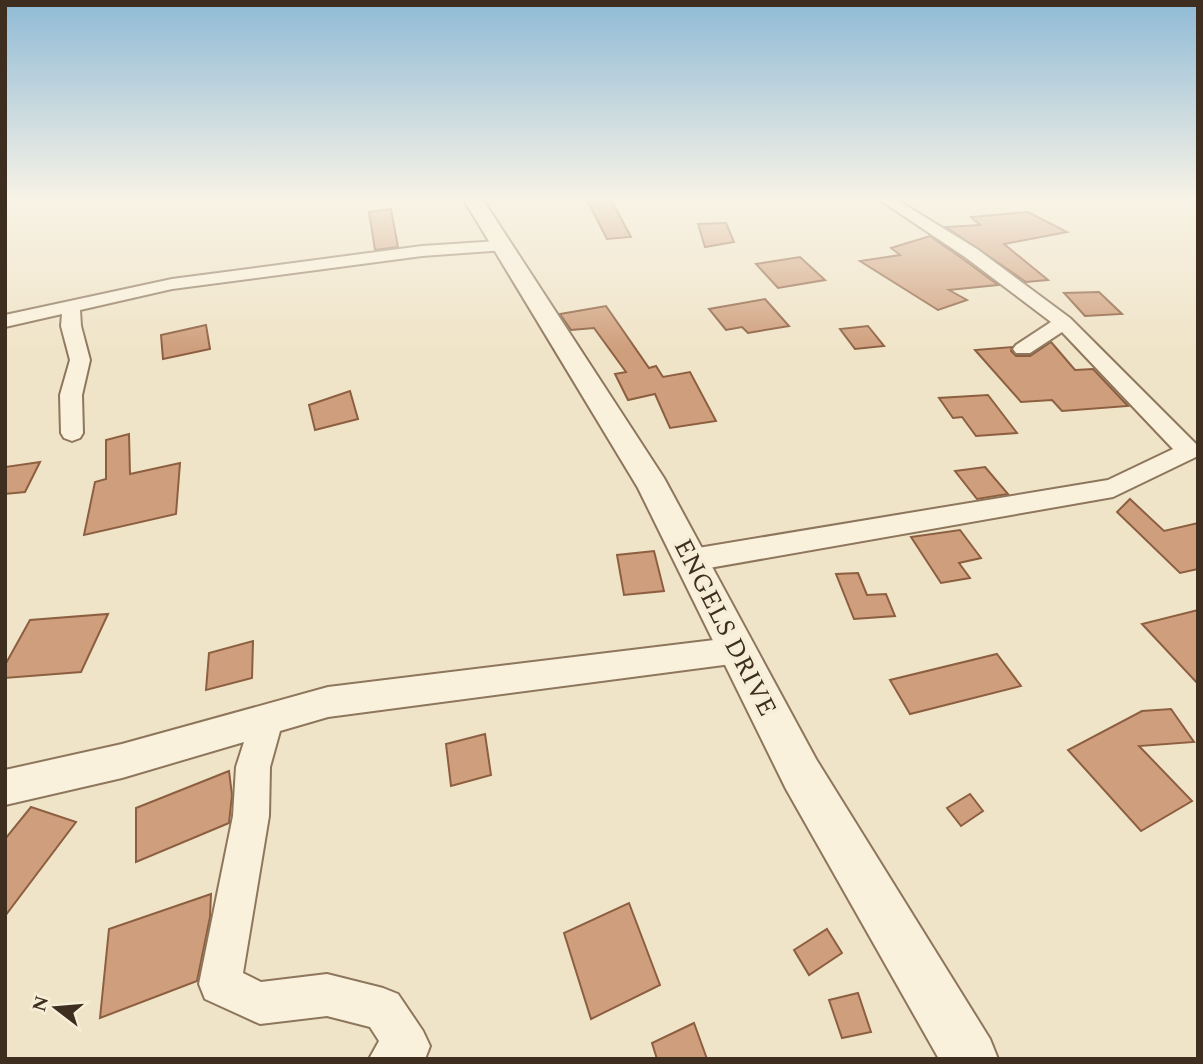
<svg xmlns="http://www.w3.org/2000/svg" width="1203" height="1064" font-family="Spectral,serif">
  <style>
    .building { fill: #cf9f7d; stroke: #8d5f41; stroke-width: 2 }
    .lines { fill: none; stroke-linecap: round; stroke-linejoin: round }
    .minor-casing { stroke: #8d765c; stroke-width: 4 }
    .tertiary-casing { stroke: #8d765c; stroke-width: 4 }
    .minor { fill: #faf1dc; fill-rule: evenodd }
    .tertiary { fill: #faf1dc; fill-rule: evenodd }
    .labels { text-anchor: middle; stroke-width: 7; stroke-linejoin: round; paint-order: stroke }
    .street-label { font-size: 26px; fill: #3d2e20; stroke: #f7eed8 }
  </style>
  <rect width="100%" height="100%" fill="#f0e4c8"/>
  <!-- building -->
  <g class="building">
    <polygon points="587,200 611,200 631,237 607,239"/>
    <polygon points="391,209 398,247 375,250 369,212"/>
    <polygon points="1028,212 1067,232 1004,244 1048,280 1026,282 946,227 980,225 971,217"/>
    <polygon points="726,223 734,242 705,247 698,224"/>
    <polygon points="930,236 963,259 998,285 949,290 967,300 938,310 860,261 900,255 891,248"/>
    <polygon points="800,257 825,280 778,288 756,264"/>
    <polygon points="1099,292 1122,314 1085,316 1064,293"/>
    <polygon points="765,299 789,326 748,333 742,327 726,330 709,309"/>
    <polygon points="606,306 649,368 656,366 663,377 690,372 716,421 670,428 655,394 628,400 615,374 626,372 594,328 571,330 560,314"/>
    <polygon points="206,325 210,349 163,359 161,335"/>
    <polygon points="868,326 884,346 855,349 840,329"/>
    <polygon points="1051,342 1075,370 1093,369 1128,406 1062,411 1052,400 1021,402 975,350 1012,347 1011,351 1016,356 1030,356"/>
    <polygon points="350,391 358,419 315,430 309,405"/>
    <polygon points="988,395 1017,433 976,436 962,417 953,418 939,398"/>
    <polygon points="129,434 130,474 180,463 176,514 84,535 95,482 106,479 106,440"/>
    <polygon points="40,462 25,492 5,494 5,467"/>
    <polygon points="985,467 1008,494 977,499 955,471"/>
    <polygon points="1130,499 1164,531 1198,523 1198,569 1180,573 1117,512"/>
    <polygon points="960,530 981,558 959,563 970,578 941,583 911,537"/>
    <polygon points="654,551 664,591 624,595 617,555"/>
    <polygon points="858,573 867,595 886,594 895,616 854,619 836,574"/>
    <polygon points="1198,610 1198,684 1142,624"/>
    <polygon points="108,614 81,672 5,678 5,665 30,620"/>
    <polygon points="253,641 252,678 206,690 209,653"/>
    <polygon points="997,654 1021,686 910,714 890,680"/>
    <polygon points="1171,709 1194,742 1139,746 1192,801 1141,831 1068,750 1142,711"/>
    <polygon points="485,734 491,775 451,786 446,744"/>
    <polygon points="229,771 232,795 229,823 136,862 136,808"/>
    <polygon points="970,794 983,811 961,826 947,808"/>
    <polygon points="31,807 76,822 5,916 5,839"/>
    <polygon points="211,894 210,917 197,981 100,1018 109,929"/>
    <polygon points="629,903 660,985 591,1019 564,933"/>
    <polygon points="827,929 842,953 809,975 794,950"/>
    <polygon points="858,993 871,1032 842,1038 829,1000"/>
    <polygon points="694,1023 707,1059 657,1059 652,1043"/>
  </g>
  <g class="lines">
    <!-- minor casing -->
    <g class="minor-casing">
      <g id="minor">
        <polygon points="880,200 897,200 977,249 1070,318 1197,445 1198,456 1113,497 692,571 682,568 678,560 682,552 692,549 1108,480 1173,449 1062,332 1030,353 1016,353 1013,349 1016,345 1051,322 965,257"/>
        <polygon points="499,241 507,246 505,250 422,256 172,289 80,310 81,326 90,360 82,395 83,433 80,438 72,441 64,438 61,433 60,395 70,360 61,326 62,314 5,327 5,315 172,279 422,246"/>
        <polygon points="739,637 750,641 754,650 750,659 739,663 328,717 280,731 270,767 269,816 243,973 261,982 327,974 383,988 398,994 423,1031 430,1046 425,1059 369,1059 379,1041 370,1027 327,1016 260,1024 205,999 199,984 233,816 236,767 244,742 122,778 5,805 5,770 122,744 328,687"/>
      </g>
    </g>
    <!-- tertiary casing -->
    <g class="tertiary-casing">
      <polygon id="tertiary" points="464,200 483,200 664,478 816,759 990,1039 998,1059 939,1059 786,789 638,488"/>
    </g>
    <!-- minor -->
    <use href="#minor" class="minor"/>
    <!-- tertiary -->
    <use href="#tertiary" class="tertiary"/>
  </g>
  <!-- sky -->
  <linearGradient id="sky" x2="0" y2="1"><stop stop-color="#8fbad6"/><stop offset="0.57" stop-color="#f8f3e6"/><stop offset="1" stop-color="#f8f3e6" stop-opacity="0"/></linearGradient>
  <rect width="1203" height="349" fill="url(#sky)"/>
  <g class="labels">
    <!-- street labels -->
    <g class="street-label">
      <text transform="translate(726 627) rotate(63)" y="9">ENGELS DRIVE</text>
    </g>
  </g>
  <!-- border -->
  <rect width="1203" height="1064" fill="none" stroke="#3d2e20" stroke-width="14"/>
  <!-- north arrow -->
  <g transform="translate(56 1008) rotate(286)" stroke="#f7eed8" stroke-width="5" paint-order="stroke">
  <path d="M0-5L12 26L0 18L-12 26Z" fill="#3d2e20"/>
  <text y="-10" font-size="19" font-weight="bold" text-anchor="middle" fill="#3d2e20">N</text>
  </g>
</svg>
